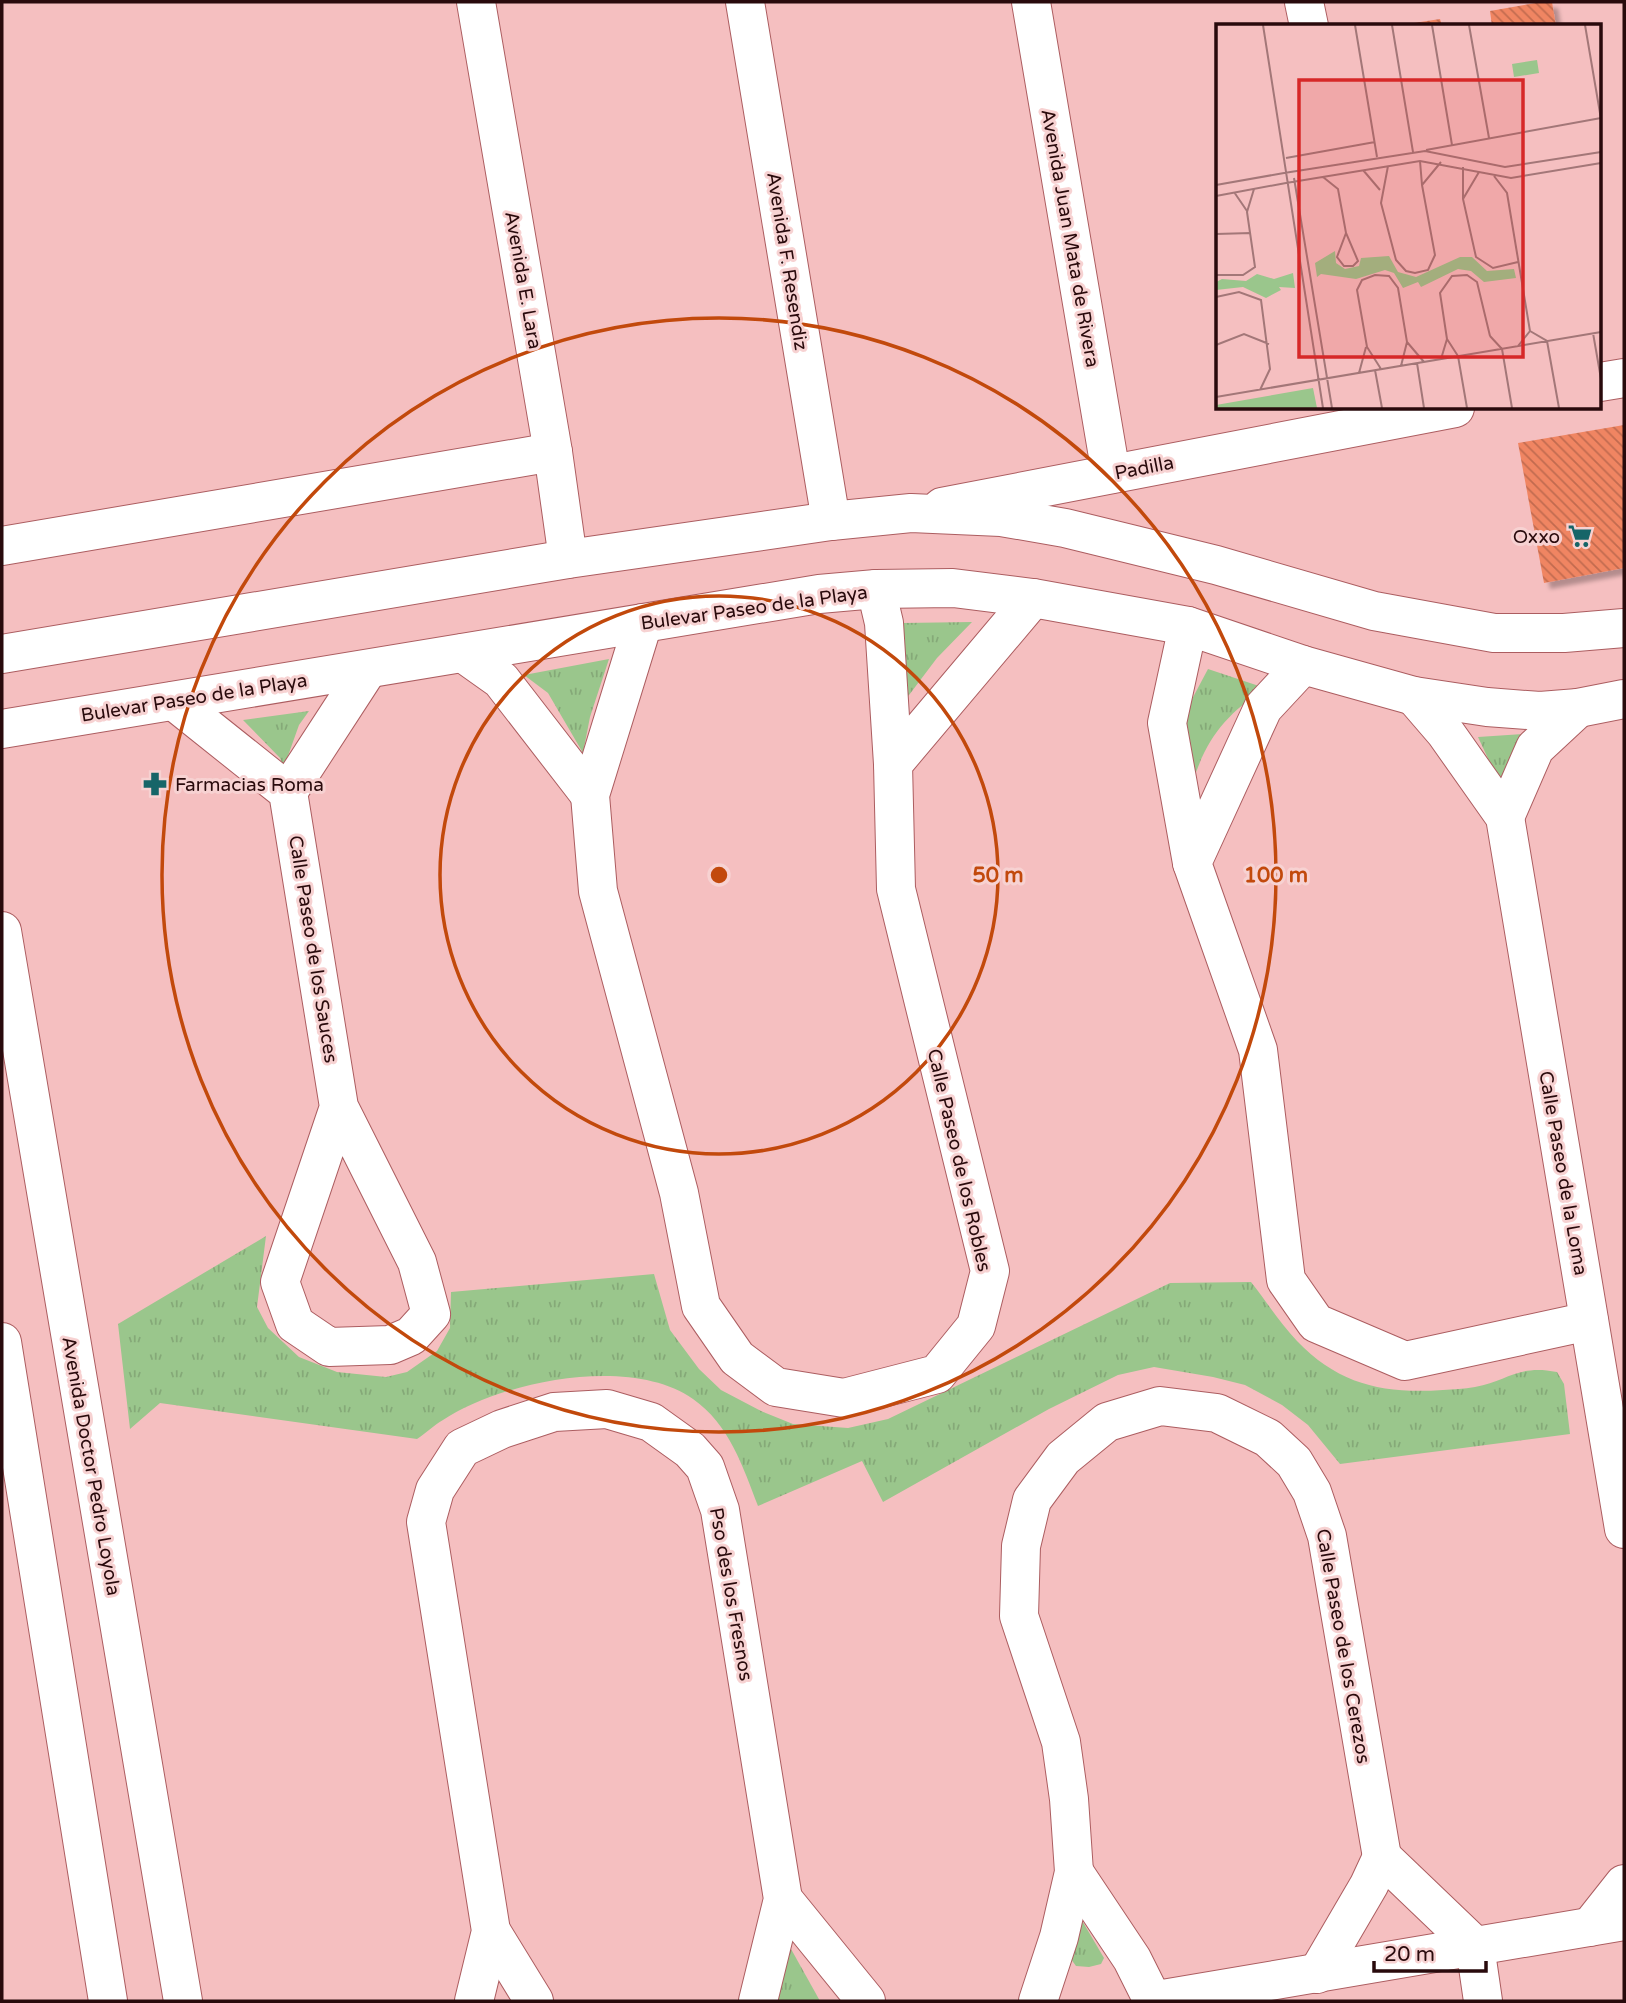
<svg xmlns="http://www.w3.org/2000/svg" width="1626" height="2003" font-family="'Varela Round',sans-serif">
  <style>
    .park { fill: url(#park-tufts) }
    .building { fill: url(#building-back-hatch); filter: url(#shadow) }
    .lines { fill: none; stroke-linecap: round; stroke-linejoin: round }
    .street-casing { stroke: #ac5d60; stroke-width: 40 }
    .secondary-casing { stroke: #ac5d60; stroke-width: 40 }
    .street { stroke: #fff; stroke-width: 38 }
    .secondary { stroke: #fff; stroke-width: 38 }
    .ring { fill: none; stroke: #c2490c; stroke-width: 3.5 }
    .labels { text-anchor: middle; stroke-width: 6; stroke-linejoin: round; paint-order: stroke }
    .street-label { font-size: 19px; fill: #290a0c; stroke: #f7d2d2 }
    .poi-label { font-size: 19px; fill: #290a0c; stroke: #f7d2d2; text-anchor: end }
    .inset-road { fill: none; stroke: #a37778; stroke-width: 2 }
    .view { fill: #d62828; fill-opacity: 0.15; stroke: #d62828; stroke-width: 3.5 }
    .inset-edge { fill: none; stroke: #290a0c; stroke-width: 3.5 }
    .centre { fill: #c2490c; stroke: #f7d2d2; stroke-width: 3.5 }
    .ring-label { font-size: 21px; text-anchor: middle; font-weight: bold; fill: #c2490c; stroke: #f7d2d2; stroke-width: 6; stroke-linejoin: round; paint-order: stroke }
  </style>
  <defs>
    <pattern id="park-tufts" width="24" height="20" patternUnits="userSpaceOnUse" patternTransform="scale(1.75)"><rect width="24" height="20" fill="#9ac68c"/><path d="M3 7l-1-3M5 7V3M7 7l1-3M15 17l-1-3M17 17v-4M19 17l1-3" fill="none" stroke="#85a978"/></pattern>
    <pattern id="building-back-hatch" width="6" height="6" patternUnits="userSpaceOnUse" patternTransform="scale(1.75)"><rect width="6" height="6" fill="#f08562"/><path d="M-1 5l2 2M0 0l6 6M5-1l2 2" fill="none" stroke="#c26b4f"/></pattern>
    <filter id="shadow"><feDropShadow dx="6" dy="6" stdDeviation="2" flood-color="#0004"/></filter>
  </defs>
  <rect width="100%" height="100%" fill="#f5bfc0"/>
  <!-- park -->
  <g class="park">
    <polygon points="972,622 937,658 900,707 902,623"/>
    <polygon points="609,659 590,717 583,753 548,693 524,675"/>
    <path d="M1208,669l57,19c-40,28 -58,49 -73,96l-6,-60 5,-23z"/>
    <polygon points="309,711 299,725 284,767 280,758 243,720"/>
    <polygon points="1523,734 1499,782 1478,737"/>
    <path d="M266,1236l-9,71 11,21 31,29 38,15 49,5 21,-5 30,-21 13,-23 1,-36 203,-18 16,56 29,39 22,21 40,21 32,13 55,4 40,-9 282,-136 81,-1c15,19 29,41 46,59 42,44 87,53 146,49 10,-1 21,-1 32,-3 33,-6 43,-23 82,-15l7,12 6,50 -230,30 -32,-39 -26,-20 -37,-20 -32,-8 -59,-10 -36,8 -69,34 -166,93 -21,-41 -104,45c-15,-39 -29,-82 -65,-107 -62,-44 -191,-18 -250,21 -9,5 -17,13 -26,19l-257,-36 -30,26 -12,-105z"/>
    <polygon points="1077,1912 1104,1958 1101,1964 1089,1967 1076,1966 1068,1955"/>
    <polygon points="786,1940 820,2001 778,2001"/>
  </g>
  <!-- building -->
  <g class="building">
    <polygon points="1541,2 1552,2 1556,26 1492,26 1490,11"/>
    <polygon points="1440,19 1442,26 1401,26 1401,25"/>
    <polygon points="1624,425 1624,568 1544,583 1518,443"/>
  </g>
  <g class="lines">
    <!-- street casing -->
    <g class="street-casing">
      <g id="street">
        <polyline points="476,2 553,452 568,559"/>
        <polyline points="745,2 831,521"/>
        <polyline points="1031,2 1111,474"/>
        <polyline points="1304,2 1309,26"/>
        <polyline points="1600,382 1624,378"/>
        <polyline points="942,507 1455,408"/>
        <polyline points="2,546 553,452"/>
        <polyline points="876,589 884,623 893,764"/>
        <polyline points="643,623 590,795 598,891 679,1193 701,1306 737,1358 776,1387 844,1398 937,1374 976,1326 990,1271 896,889 893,764 1033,598"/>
        <polyline points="1188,626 1167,723 1192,863"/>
        <polyline points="463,653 501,680 590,795"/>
        <polyline points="1303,665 1263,708 1192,863 1258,1050 1286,1280 1316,1323 1405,1361 1589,1321"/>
        <polyline points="1414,696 1445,732 1505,817 1624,1529"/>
        <polyline points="174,701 288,792 339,1107 417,1262 431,1314 411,1336 390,1345 329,1347 295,1324 280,1282 339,1107"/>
        <polyline points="288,792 368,669"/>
        <polyline points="1505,817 1535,748 1578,708"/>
        <polyline points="1382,1857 1475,1946 1483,2001"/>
        <polyline points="1074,1872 1132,1959 1153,2001"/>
        <polyline points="783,1899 866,2001"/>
        <polyline points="1590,1927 1624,1884"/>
        <polyline points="491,1931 534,2001"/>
        <polyline points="1317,1974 1369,1885 1382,1857"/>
        <polyline points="474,2001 491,1931 426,1522 435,1490 462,1448 502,1429 554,1412 607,1409 651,1422 690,1450 705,1467 720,1510 783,1899 758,2001"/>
        <polyline points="1038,2001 1059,1937 1074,1872 1069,1799 1061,1742 1019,1616 1021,1546 1032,1500 1063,1458 1107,1422 1160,1406 1217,1413 1268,1438 1294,1462 1312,1492 1327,1536 1382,1857"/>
        <polyline points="1151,2001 1624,1921"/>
      </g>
    </g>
    <!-- secondary casing -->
    <g class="secondary-casing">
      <g id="secondary">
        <polyline points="2,654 568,559 831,521 911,513 1001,517 1065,528 1216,565 1374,611 1494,633 1564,633 1624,628"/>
        <polyline points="2,729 819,594 876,589 953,588 1033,598 1188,626 1303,665 1414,696 1487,707 1540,711 1578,708 1624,699"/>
        <polyline points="2,931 183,2001"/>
        <polyline points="2,1342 108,2001"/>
      </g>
    </g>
    <!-- street -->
    <use href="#street" class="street"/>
    <!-- secondary -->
    <use href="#secondary" class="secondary"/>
  </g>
  <!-- distance rings -->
  <g class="ring">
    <circle cx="719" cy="875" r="279"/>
    <circle cx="719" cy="875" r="557"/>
  </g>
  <!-- icons -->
  <defs>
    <g id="supermarket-bare" transform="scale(1.89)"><path d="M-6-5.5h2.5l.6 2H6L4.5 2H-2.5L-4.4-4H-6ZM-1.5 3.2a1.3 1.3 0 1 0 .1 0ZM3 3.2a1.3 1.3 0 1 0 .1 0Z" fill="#166568" stroke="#f7d2d2" stroke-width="2.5" paint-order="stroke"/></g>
    <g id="pharmacy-bare" transform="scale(1.89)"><path d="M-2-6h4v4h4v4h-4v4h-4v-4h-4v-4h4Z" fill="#166568" stroke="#f7d2d2" stroke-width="2.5" paint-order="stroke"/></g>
  </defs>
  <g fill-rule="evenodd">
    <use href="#supermarket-bare" x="1580" y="536"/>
    <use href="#pharmacy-bare" x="155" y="784"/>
  </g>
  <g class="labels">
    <!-- street labels -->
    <g class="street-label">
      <text transform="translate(1071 238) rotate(80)" y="7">Avenida Juan Mata de Rivera</text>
      <text transform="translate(788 261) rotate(81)" y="7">Avenida F. Resendiz</text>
      <text transform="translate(524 280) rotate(80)" y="7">Avenida E. Lara</text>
      <text transform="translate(1144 467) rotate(-11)" y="7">Padilla</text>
      <text transform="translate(754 607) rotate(-8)" y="7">Bulevar Paseo de la Playa</text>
      <text transform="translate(194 697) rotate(-9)" y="7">Bulevar Paseo de la Playa</text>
      <text transform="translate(314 949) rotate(81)" y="7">Calle Paseo de los Sauces</text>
      <text transform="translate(960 1160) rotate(77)" y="7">Calle Paseo de los Robles</text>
      <text transform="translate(1564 1173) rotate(80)" y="7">Calle Paseo de la Loma</text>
      <text transform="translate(92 1466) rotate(80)" y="7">Avenida Doctor Pedro Loyola</text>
      <text transform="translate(732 1594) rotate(80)" y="7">Pso des los Fresnos</text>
      <text transform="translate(1344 1646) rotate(80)" y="7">Calle Paseo de los Cerezos</text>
    </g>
    <!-- poi labels -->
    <g class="poi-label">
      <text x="1560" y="543">Oxxo</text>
      <text x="175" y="791" text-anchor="start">Farmacias Roma</text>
    </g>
  </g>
  <!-- overview -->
  <g transform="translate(1216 24)">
    <rect width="385" height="385" fill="#f5bfc0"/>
    <path d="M97,364l4,20h-101v-3z" fill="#9ac68c"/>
    <path d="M321,36l2,13 -25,4 -2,-13zM119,227l1,12 9,6 14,-3 2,-8 28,-2 9,16 18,5 44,-20h12l15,14 27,-2 2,9 -32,4 -13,-11 -13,-2 -37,18 -3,-5 -15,6 -9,-15 -9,-3 -29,9 -35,-5 -4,3 -2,-14zM77,249l2,15 -16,-1 2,3 -15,8 -23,-11 -27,3v-8l6,-3 24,2 11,-7 17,5z" fill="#9ac68c"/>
    <path class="inset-road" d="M47,1l60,383M139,1l22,132M176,1l21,127M216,1l20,120M253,1l20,113M369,1l16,94M210,126l175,-32M70,134l89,-16M204,137l2,24M172,142l-7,37 15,57 10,11 9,2 13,-3 7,-15 -13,-70 19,-23M247,143v32M147,146l17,20M263,148l-16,27 13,58 17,11 25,-6M68,149l141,-22 80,16 96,-15M278,152l13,17 23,138 -12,15M107,153l15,12 8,44 12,28 -5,5h-9l-7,-9 9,-24M78,154l38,230M70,159l134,-22 91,17 90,-15M0,161l68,-12M18,168l13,19M0,172l70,-13M0,210l35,-1M0,251h27l12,-8 -8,-55 7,-23M0,273l23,-5 22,8 9,69 -10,21M314,307l17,10 12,67M377,309l8,46M274,312l12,13 10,59M231,315l11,17 9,52M191,318l17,20M0,321l28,-11 25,10M225,335l6,-20 -7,-46 12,-17 15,-1 10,7 13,54M201,339l7,45M165,345l-14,-22 -10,-57 5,-10 13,-5 14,1 9,12 9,54 -6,24M159,346l7,38M143,349l7,-26M0,373l385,-65"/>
    <path class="view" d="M83,56h224v277h-224z"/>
    <rect width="385" height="385" class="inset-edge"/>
  </g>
  <circle cx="719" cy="875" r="10" class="centre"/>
  <g class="ring-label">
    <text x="998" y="882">50 m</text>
    <text x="1276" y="882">100 m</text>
  </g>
  <!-- border -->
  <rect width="1626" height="2003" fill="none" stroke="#290a0c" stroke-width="7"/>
  <!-- scale -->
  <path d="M1374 1961v10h112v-10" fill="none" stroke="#290a0c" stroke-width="3.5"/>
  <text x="1384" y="1961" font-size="21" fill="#290a0c" stroke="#f7d2d2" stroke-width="5" paint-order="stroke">20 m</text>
</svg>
